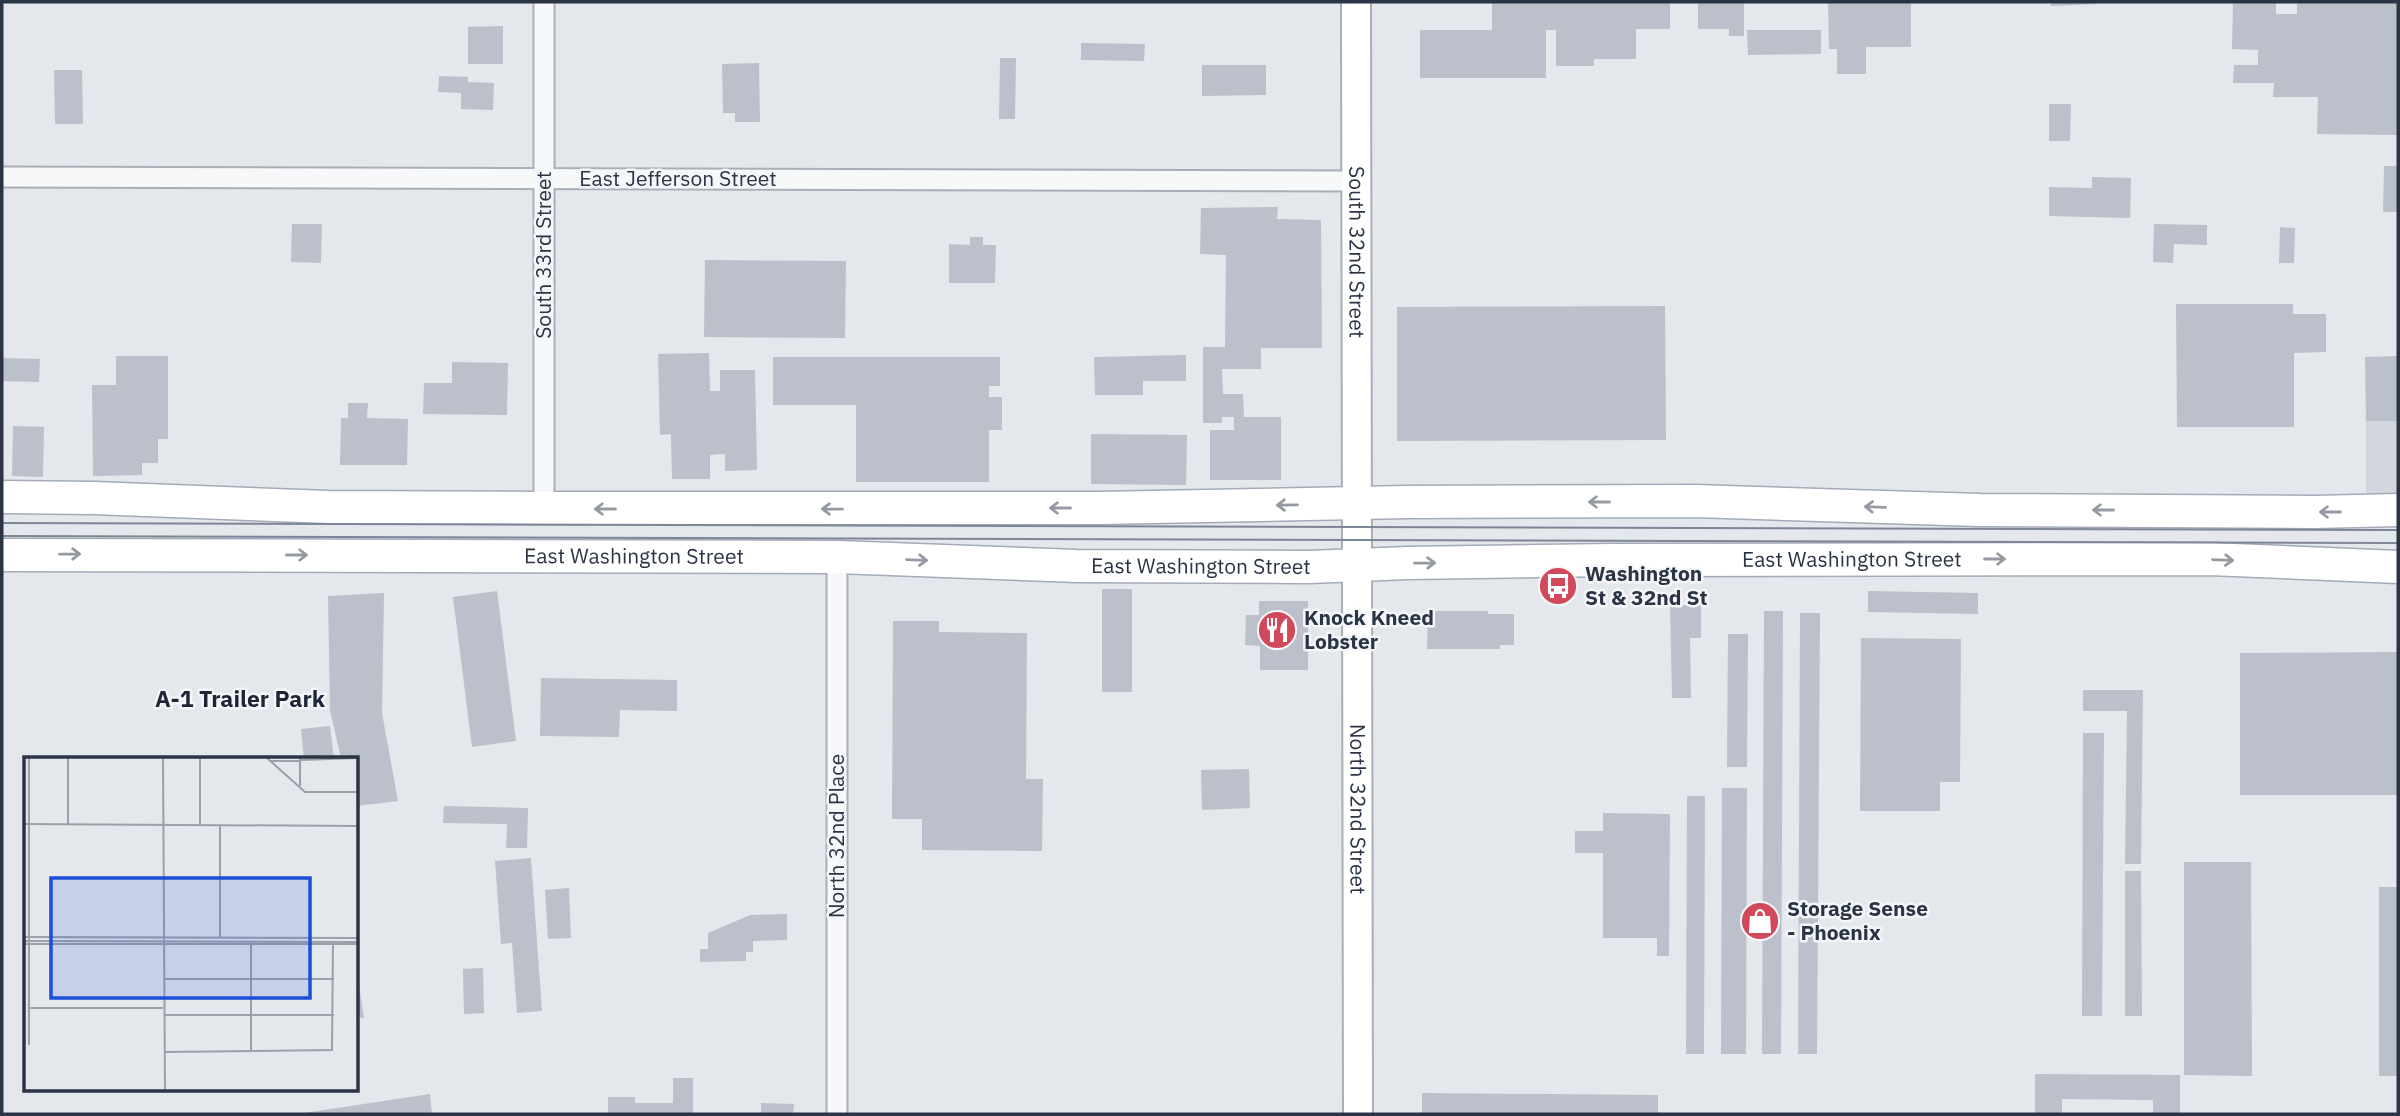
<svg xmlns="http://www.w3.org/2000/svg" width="2400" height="1116" font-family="'IBM Plex Sans',sans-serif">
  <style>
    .built { fill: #d2d6de }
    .building { fill: #bbc0ca }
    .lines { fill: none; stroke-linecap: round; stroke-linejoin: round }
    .minor-casing { stroke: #a9aeb7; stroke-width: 23 }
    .secondary-casing { stroke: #a9aeb7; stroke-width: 32 }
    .primary-casing { stroke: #a3abb8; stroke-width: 35 }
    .minor { stroke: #f7f8fa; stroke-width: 19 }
    .secondary { stroke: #fff; stroke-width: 28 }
    .primary { stroke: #fff; stroke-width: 32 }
    .tram { stroke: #7d8696; stroke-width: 2 }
    .oneway { stroke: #959aa2 }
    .labels { text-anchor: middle; stroke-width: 5; stroke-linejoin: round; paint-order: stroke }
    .street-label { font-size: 21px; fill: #2b3445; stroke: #f4f6f9 }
    .poi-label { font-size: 21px; font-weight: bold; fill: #2b3445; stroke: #f4f6f9; text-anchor: start }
    .neighbourhood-label { font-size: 23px; font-weight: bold; fill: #1d2536; stroke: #f4f6f9 }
    .inset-road { fill: none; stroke: #9a9fa9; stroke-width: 2 }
    .view { fill: #1d4ed8; fill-opacity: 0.15; stroke: #1d4ed8; stroke-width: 3.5 }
    .inset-edge { fill: none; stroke: #2b3445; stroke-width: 3.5 }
  </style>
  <rect width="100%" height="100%" fill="#e4e7ec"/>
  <!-- built -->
  <polygon class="built" points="2366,358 2398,358 2398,496 2366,497"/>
  <!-- building -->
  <g class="building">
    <polygon points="1492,2 1670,2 1670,29 1636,29 1636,59 1594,59 1594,66 1556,66 1556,30 1546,30 1546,78 1420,78 1420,30 1492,30"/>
    <polygon points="1698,2 1744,2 1744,36 1729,36 1729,29 1698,29"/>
    <polygon points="1828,2 1911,2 1911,47 1866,47 1866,74 1837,74 1837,49 1829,49"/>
    <polygon points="2051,2 2097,2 2097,4 2051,6"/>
    <polygon points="2233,2 2276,2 2276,14 2297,14 2297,2 2398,2 2398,135 2317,134 2318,97 2273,97 2274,83 2233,83 2234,65 2258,65 2258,50 2232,49"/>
    <polygon points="503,26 503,64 468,64 468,27"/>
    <polygon points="1747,30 1821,30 1821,54 1748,55"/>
    <polygon points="1081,43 1145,44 1144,61 1081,60"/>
    <polygon points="1000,58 1016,58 1015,119 999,119"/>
    <polygon points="759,63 760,122 735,122 735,113 723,113 722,64"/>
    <polygon points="1202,65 1266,65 1266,95 1202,96"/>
    <polygon points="54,70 82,70 83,124 55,124"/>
    <polygon points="439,76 468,77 468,82 494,83 493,110 461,109 461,93 438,92"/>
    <polygon points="2049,104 2071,104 2070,141 2049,141"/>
    <polygon points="2384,166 2398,166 2398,212 2383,212"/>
    <polygon points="2092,177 2131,178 2130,218 2049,216 2049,187 2092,188"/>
    <polygon points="1278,207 1277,219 1321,220 1322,348 1261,348 1261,369 1222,369 1223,394 1243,394 1244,417 1281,417 1281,480 1210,480 1210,430 1234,430 1234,417 1222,417 1222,423 1203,423 1203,347 1225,347 1226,255 1200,254 1201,208"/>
    <polygon points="292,224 322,224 321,263 291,262"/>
    <polygon points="2154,224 2207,225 2207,245 2174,244 2173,263 2153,262"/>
    <polygon points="2280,227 2295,228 2294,263 2279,263"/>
    <polygon points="970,237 983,237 983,245 996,245 995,283 949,283 949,244 970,245"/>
    <polygon points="705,260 846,261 845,338 704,337"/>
    <polygon points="2176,304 2293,304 2293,314 2326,314 2326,352 2294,353 2294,427 2177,427"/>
    <polygon points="1665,306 1666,440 1397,441 1397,307"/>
    <polygon points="709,353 710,391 720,391 720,370 755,370 757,470 725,471 725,454 710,455 710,479 672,479 671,434 660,435 658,354"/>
    <polygon points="1186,355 1186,381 1143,381 1143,395 1095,395 1094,357"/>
    <polygon points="116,356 168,356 168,439 158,439 158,463 142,463 142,475 93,476 92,385 116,385"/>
    <polygon points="2398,356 2398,421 2366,421 2365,357"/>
    <polygon points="773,357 1000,357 1000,386 989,386 989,397 1002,397 1002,430 989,430 989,482 856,482 856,405 773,405"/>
    <polygon points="2,358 40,359 39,382 2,381"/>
    <polygon points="452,362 508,363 507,415 423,414 424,383 452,383"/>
    <polygon points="348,403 368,403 367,418 408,419 407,465 340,465 341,418 348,418"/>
    <polygon points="13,426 44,427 43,477 12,476"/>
    <polygon points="1091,434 1187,435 1186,485 1091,484"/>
    <rect x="1102" y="589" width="30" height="103"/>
    <polygon points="497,591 516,741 472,747 453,597"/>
    <polygon points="1868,591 1978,593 1978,614 1868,612"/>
    <polygon points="384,593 382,713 398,801 357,806 357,759 341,759 330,710 328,596"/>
    <polygon points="1259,601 1308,601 1308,670 1260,670 1260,646 1245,645 1246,615 1259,615"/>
    <polygon points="1670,605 1701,605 1701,638 1690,638 1691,698 1672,698"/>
    <polygon points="1428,611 1488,611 1488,614 1514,614 1514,645 1500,645 1500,649 1427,649"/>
    <polygon points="1764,611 1783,611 1781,1054 1762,1054"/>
    <polygon points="1800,613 1820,613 1817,1054 1798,1054"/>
    <polygon points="893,621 939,621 939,632 1027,633 1026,779 1043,779 1042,851 922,850 922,819 892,819"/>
    <polygon points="1728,634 1748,634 1747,767 1727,767"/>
    <polygon points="1861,638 1961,639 1960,782 1940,782 1940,811 1860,811"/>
    <polygon points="2398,652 2398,795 2240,795 2240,653"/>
    <polygon points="541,678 677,680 677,711 620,710 619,737 540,736"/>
    <polygon points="2083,690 2143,690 2141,864 2125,864 2127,711 2083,711"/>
    <polygon points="330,726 334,759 304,759 301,729"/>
    <polygon points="2083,733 2104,733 2102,1016 2082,1016"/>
    <polygon points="1249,769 1250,808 1202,810 1201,770"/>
    <polygon points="1722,788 1747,788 1746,1054 1721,1054"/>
    <polygon points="1687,796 1705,796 1704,1054 1686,1054"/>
    <polygon points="444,806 528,808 527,848 506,848 507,824 443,823"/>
    <polygon points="1603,813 1670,814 1669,956 1657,956 1657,938 1603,938 1603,853 1575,853 1575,831 1603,831"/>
    <polygon points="531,858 542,1011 517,1013 512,943 501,944 495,861"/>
    <polygon points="2184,862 2251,862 2252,1076 2184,1075"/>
    <polygon points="2125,871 2141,871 2142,1016 2125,1016"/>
    <rect x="2379" y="887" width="19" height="189"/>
    <polygon points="569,888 571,938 548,939 545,890"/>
    <polygon points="787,914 787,940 753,941 753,952 746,952 746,961 700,962 700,949 708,949 708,933 750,915"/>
    <polygon points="483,968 484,1013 464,1014 463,969"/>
    <polygon points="357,973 364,1018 357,1018"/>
    <polygon points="2035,1074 2180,1075 2180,1114 2153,1114 2153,1100 2062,1099 2062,1114 2035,1114"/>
    <polygon points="673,1078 693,1078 693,1114 608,1114 608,1097 635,1097 635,1103 673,1103"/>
    <polygon points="1422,1093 1658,1095 1658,1114 1422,1114"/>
    <polygon points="430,1094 432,1114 304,1114 304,1113"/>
    <polygon points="761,1103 794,1104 793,1114 761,1114"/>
  </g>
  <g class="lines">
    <!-- minor casing -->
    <g class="minor-casing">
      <g id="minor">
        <polyline points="544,2 544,508"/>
        <polyline points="2,177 1355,181"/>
        <polyline points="837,557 837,1114"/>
      </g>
    </g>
    <!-- secondary casing -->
    <g class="secondary-casing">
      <g id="secondary">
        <path id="s1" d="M1356,2l2,1112"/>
      </g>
    </g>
    <!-- primary casing -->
    <g class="primary-casing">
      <g id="primary">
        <polyline points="2,497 94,498 328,507 544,508 1099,508 1407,502 1694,501 1980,510 2314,512 2398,510"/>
        <path id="s2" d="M2,555l835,2 240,9 233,1 97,-4 205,-3 598,-1 188,8"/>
      </g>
    </g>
    <!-- minor -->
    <use href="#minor" class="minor"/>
    <!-- secondary -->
    <use href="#secondary" class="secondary"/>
    <!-- primary -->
    <use href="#primary" class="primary"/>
    <!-- tram -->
    <g class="tram">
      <polyline points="2,523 2398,530"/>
      <polyline points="2,536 2398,543"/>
    </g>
  </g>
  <!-- one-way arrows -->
  <defs><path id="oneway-shaft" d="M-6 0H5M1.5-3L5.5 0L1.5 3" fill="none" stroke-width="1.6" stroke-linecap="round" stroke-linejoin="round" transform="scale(1.75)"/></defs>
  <g class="oneway">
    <use href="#oneway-shaft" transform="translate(1599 502) rotate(180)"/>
    <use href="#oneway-shaft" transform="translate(1287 505) rotate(179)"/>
    <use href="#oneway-shaft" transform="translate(1875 507) rotate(-178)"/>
    <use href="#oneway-shaft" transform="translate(1060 508) rotate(180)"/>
    <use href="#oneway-shaft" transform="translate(605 509) rotate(-180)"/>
    <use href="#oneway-shaft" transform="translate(832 509) rotate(-179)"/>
    <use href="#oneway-shaft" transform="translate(2103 510) rotate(-180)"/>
    <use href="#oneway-shaft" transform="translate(2330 512) rotate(180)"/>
    <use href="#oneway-shaft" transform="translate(70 554) rotate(-1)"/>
    <use href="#oneway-shaft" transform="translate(297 555)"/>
    <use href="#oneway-shaft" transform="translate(1995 559)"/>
    <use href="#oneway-shaft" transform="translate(917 560) rotate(2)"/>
    <use href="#oneway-shaft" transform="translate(2223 560) rotate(2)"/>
    <use href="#oneway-shaft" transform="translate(1425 563) rotate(-1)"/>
  </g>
  <!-- icons -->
  <defs>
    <g id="bus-disc" transform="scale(2.0125)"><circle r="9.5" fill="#d1495b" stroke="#f4f6f9"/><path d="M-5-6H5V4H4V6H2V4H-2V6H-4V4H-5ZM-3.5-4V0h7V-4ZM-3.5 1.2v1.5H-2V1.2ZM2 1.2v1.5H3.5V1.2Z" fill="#fff"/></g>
    <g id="restaurant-disc" transform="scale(2.0125)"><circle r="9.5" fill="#d1495b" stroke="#f4f6f9"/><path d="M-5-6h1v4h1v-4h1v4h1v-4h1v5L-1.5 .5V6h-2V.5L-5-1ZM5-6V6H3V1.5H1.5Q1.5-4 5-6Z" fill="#fff"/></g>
    <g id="shop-disc" transform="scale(2.0125)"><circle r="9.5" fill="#d1495b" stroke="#f4f6f9"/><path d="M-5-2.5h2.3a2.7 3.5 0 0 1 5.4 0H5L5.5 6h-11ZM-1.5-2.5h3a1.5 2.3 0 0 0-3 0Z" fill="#fff"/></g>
  </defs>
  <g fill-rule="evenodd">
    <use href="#bus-disc" x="1558" y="586"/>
    <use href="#restaurant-disc" x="1277" y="630"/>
    <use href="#shop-disc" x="1760" y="921"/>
  </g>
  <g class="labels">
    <!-- street labels -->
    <g class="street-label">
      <text x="678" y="186">East Jefferson Street</text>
      <text dy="7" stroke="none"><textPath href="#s1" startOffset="250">South 32nd Street</textPath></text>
      <text transform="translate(544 255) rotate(-90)" y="7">South 33rd Street</text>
      <text dy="7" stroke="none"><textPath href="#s2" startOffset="632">East Washington Street</textPath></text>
      <text dy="7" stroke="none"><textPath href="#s2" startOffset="1850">East Washington Street</textPath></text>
      <text dy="7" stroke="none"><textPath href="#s2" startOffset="1199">East Washington Street</textPath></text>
      <text dy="7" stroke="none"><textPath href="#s1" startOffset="807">North 32nd Street</textPath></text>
      <text transform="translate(837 836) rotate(-90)" y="7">North 32nd Place</text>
    </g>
    <!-- poi labels -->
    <g class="poi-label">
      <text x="1585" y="581">Washington<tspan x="1585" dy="24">St &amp; 32nd St</tspan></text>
      <text x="1304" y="625">Knock Kneed<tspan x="1304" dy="24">Lobster</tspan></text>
      <text x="1787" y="916">Storage Sense<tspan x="1787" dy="24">- Phoenix</tspan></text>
    </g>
    <!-- neighbourhood labels -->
    <g class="neighbourhood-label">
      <text x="240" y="707">A-1 Trailer Park</text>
    </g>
  </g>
  <!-- overview -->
  <g transform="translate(24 757)">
    <rect width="334" height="334" fill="#e4e7ec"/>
    <path class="inset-road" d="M139,1l2,333M176,1v67M243,1l38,34h54M276,1v28M247,4l88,-3M0,67l335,2M44,67v-66M196,68v113M0,180l335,1M0,184l335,1M0,187h335M227,187v108M141,222h169M5,251h134M140,258h170M5,288v-287M140,295l168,-2 1,-109"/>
    <path class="view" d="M27,121h259v120h-259z"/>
    <rect width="334" height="334" class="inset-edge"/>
  </g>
  <!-- border -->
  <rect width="2400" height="1116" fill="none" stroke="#2b3445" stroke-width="7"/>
</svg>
